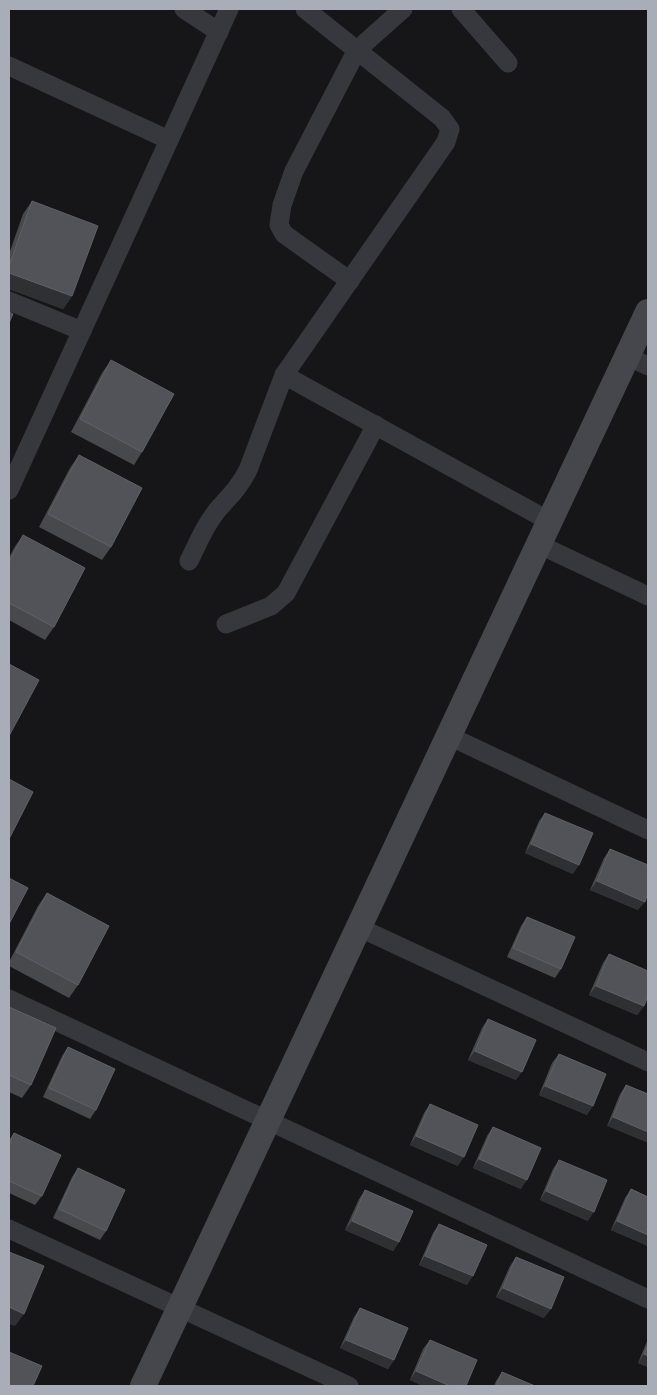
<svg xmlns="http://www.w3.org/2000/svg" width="657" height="1395" font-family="'Roboto Condensed',sans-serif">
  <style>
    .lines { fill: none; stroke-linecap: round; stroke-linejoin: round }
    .street { stroke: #37383d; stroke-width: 19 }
    .secondary { stroke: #45474d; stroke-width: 26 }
    .wall { fill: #47494d }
    .shaded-wall { fill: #2f3033 }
    .building { fill: #525359; stroke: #5f6168 }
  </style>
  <rect width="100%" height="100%" fill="#161618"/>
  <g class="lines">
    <!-- street -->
    <g class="street">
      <polyline points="184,9 219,32"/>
      <polyline points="461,9 508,63"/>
      <polyline points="9,66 169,140"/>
      <polyline points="350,281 284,234 279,225 282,205 294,171 357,50 403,9"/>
      <polyline points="9,301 82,331"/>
      <polyline points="627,356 648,366"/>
      <polyline points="284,375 549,521"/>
      <polyline points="9,490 229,9"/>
      <polyline points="538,544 648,596"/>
      <path d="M189,561c9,-18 17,-38 31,-54 11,-12 20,-21 28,-37l36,-95 162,-233 4,-13 -8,-11 -137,-109"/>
      <polyline points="226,624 271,606 286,593 376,425"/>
      <polyline points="449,736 648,830"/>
      <polyline points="358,927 648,1062"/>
      <polyline points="9,999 648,1299"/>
      <polyline points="9,1229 349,1386"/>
    </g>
    <!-- secondary -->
    <polyline class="secondary" points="143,1386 648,312"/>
  </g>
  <!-- wall -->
  <g class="wall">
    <polygon points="32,201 72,296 63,309 9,289 9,254 23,214"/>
    <polygon points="111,360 142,452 134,465 71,432 102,373"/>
    <polygon points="79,455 111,547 102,560 39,527 70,468"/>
    <polygon points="23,535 54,627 45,640 9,620 9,558 14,548"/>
    <polygon points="545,813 573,874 525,853 539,821"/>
    <polygon points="610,849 638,910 590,890 604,858"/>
    <polygon points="47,893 78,985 69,998 9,966 9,962 38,906"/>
    <polygon points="527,917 561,969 555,978 507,957 521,926"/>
    <polygon points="609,954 644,1006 637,1015 589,995 603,963"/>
    <polygon points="9,1007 31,1085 22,1098 9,1092"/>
    <polygon points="488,1019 516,1080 468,1060 482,1028"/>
    <polygon points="68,1047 96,1110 90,1119 43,1097 62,1056"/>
    <polygon points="559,1054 587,1115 539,1095 552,1063"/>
    <polygon points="626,1085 648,1094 607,1126 620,1094"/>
    <polygon points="430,1104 458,1166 410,1145 424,1113"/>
    <polygon points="493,1127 521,1189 473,1168 487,1136"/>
    <polygon points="14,1133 42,1196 35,1205 9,1193 9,1140"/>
    <polygon points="559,1160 588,1221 540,1200 553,1169"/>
    <polygon points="78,1168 106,1231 100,1240 53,1218 72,1177"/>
    <polygon points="631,1189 648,1197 648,1246 611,1230 625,1198"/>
    <polygon points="365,1190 399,1242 393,1251 345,1230 359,1199"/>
    <polygon points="439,1224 467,1285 419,1265 433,1233"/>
    <polygon points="516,1257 544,1318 496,1297 510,1266"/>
    <polygon points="360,1308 394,1360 388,1369 340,1348 354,1317"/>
    <polygon points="648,1339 648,1367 638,1363"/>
    <polygon points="430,1340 466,1386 423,1386 410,1380 423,1349"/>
    <polygon points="502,1372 535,1386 494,1386 496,1381"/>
  </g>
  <!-- shaded-wall -->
  <g class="shaded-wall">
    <polygon points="9,273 72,296 63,309 9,289"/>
    <polygon points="531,844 579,865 573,874 525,853"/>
    <polygon points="597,881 645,902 638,910 590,890"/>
    <polygon points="596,986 644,1006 637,1015 589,995"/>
    <polygon points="475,1051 522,1072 516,1080 468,1060"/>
    <polygon points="545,1086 593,1106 587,1115 539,1095"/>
    <polygon points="613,1117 648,1132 648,1143 607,1126"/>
    <polygon points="416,1136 464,1157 458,1166 410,1145"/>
    <polygon points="479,1159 527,1180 521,1189 473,1168"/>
    <polygon points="546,1191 594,1212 588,1221 540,1200"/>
    <polygon points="352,1221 399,1242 393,1251 345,1230"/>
    <polygon points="617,1221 648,1235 648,1246 611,1230"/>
    <polygon points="425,1256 473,1276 467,1285 419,1265"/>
    <polygon points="503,1288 551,1309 544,1318 496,1297"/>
    <polygon points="9,1307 24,1314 15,1326 9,1324"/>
    <polygon points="346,1340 394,1360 388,1369 340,1348"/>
    <polygon points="644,1354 648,1356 648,1367 638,1363"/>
    <polygon points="416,1371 450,1386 423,1386 410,1380"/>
  </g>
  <!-- building -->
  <g class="building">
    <polygon points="32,201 98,226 72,296 9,273 9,266"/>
    <polygon points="9,312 13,314 9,323"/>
    <polygon points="111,360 174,394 142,452 80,419"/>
    <polygon points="79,455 142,488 111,547 48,514"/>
    <polygon points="23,535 85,568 54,627 9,603 9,562"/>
    <polygon points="9,664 39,680 9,736"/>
    <polygon points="9,779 33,792 9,839"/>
    <polygon points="545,813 593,833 579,865 531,844"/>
    <polygon points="610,849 648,865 648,893 645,902 597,881"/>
    <polygon points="9,878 28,888 9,924"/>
    <polygon points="47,893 109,926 78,985 16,952"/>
    <polygon points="527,917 575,937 561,969 513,948"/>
    <polygon points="609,954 648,971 648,996 644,1006 596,986"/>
    <polygon points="9,1007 56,1028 31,1085 9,1075"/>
    <polygon points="488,1019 536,1040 522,1072 475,1051"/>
    <polygon points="68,1047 115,1069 96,1110 49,1088"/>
    <polygon points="559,1054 606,1074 593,1106 545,1086"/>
    <polygon points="626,1085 648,1094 648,1132 613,1117"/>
    <polygon points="430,1104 478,1125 464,1157 416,1136"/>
    <polygon points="493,1127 541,1148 527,1180 479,1159"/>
    <polygon points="14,1133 61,1155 42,1196 9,1181 9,1144"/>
    <polygon points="559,1160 607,1180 594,1212 546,1191"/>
    <polygon points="78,1168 125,1190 106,1231 59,1209"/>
    <polygon points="631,1189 648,1197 648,1235 617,1221"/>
    <polygon points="365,1190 413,1211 399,1242 352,1221"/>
    <polygon points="439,1224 487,1245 473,1276 425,1256"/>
    <polygon points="9,1252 44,1266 24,1314 9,1307"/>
    <polygon points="516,1257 564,1277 551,1309 503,1288"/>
    <polygon points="360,1308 408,1328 394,1360 346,1340"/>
    <polygon points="430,1340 477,1360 466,1386 450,1386 416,1371"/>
    <polygon points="648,1345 648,1356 644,1354"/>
    <polygon points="9,1352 42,1366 33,1386 9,1386"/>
    <polygon points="502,1372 535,1386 496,1386"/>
  </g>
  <!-- border -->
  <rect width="657" height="1395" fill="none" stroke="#a8adb8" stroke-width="20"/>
</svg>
